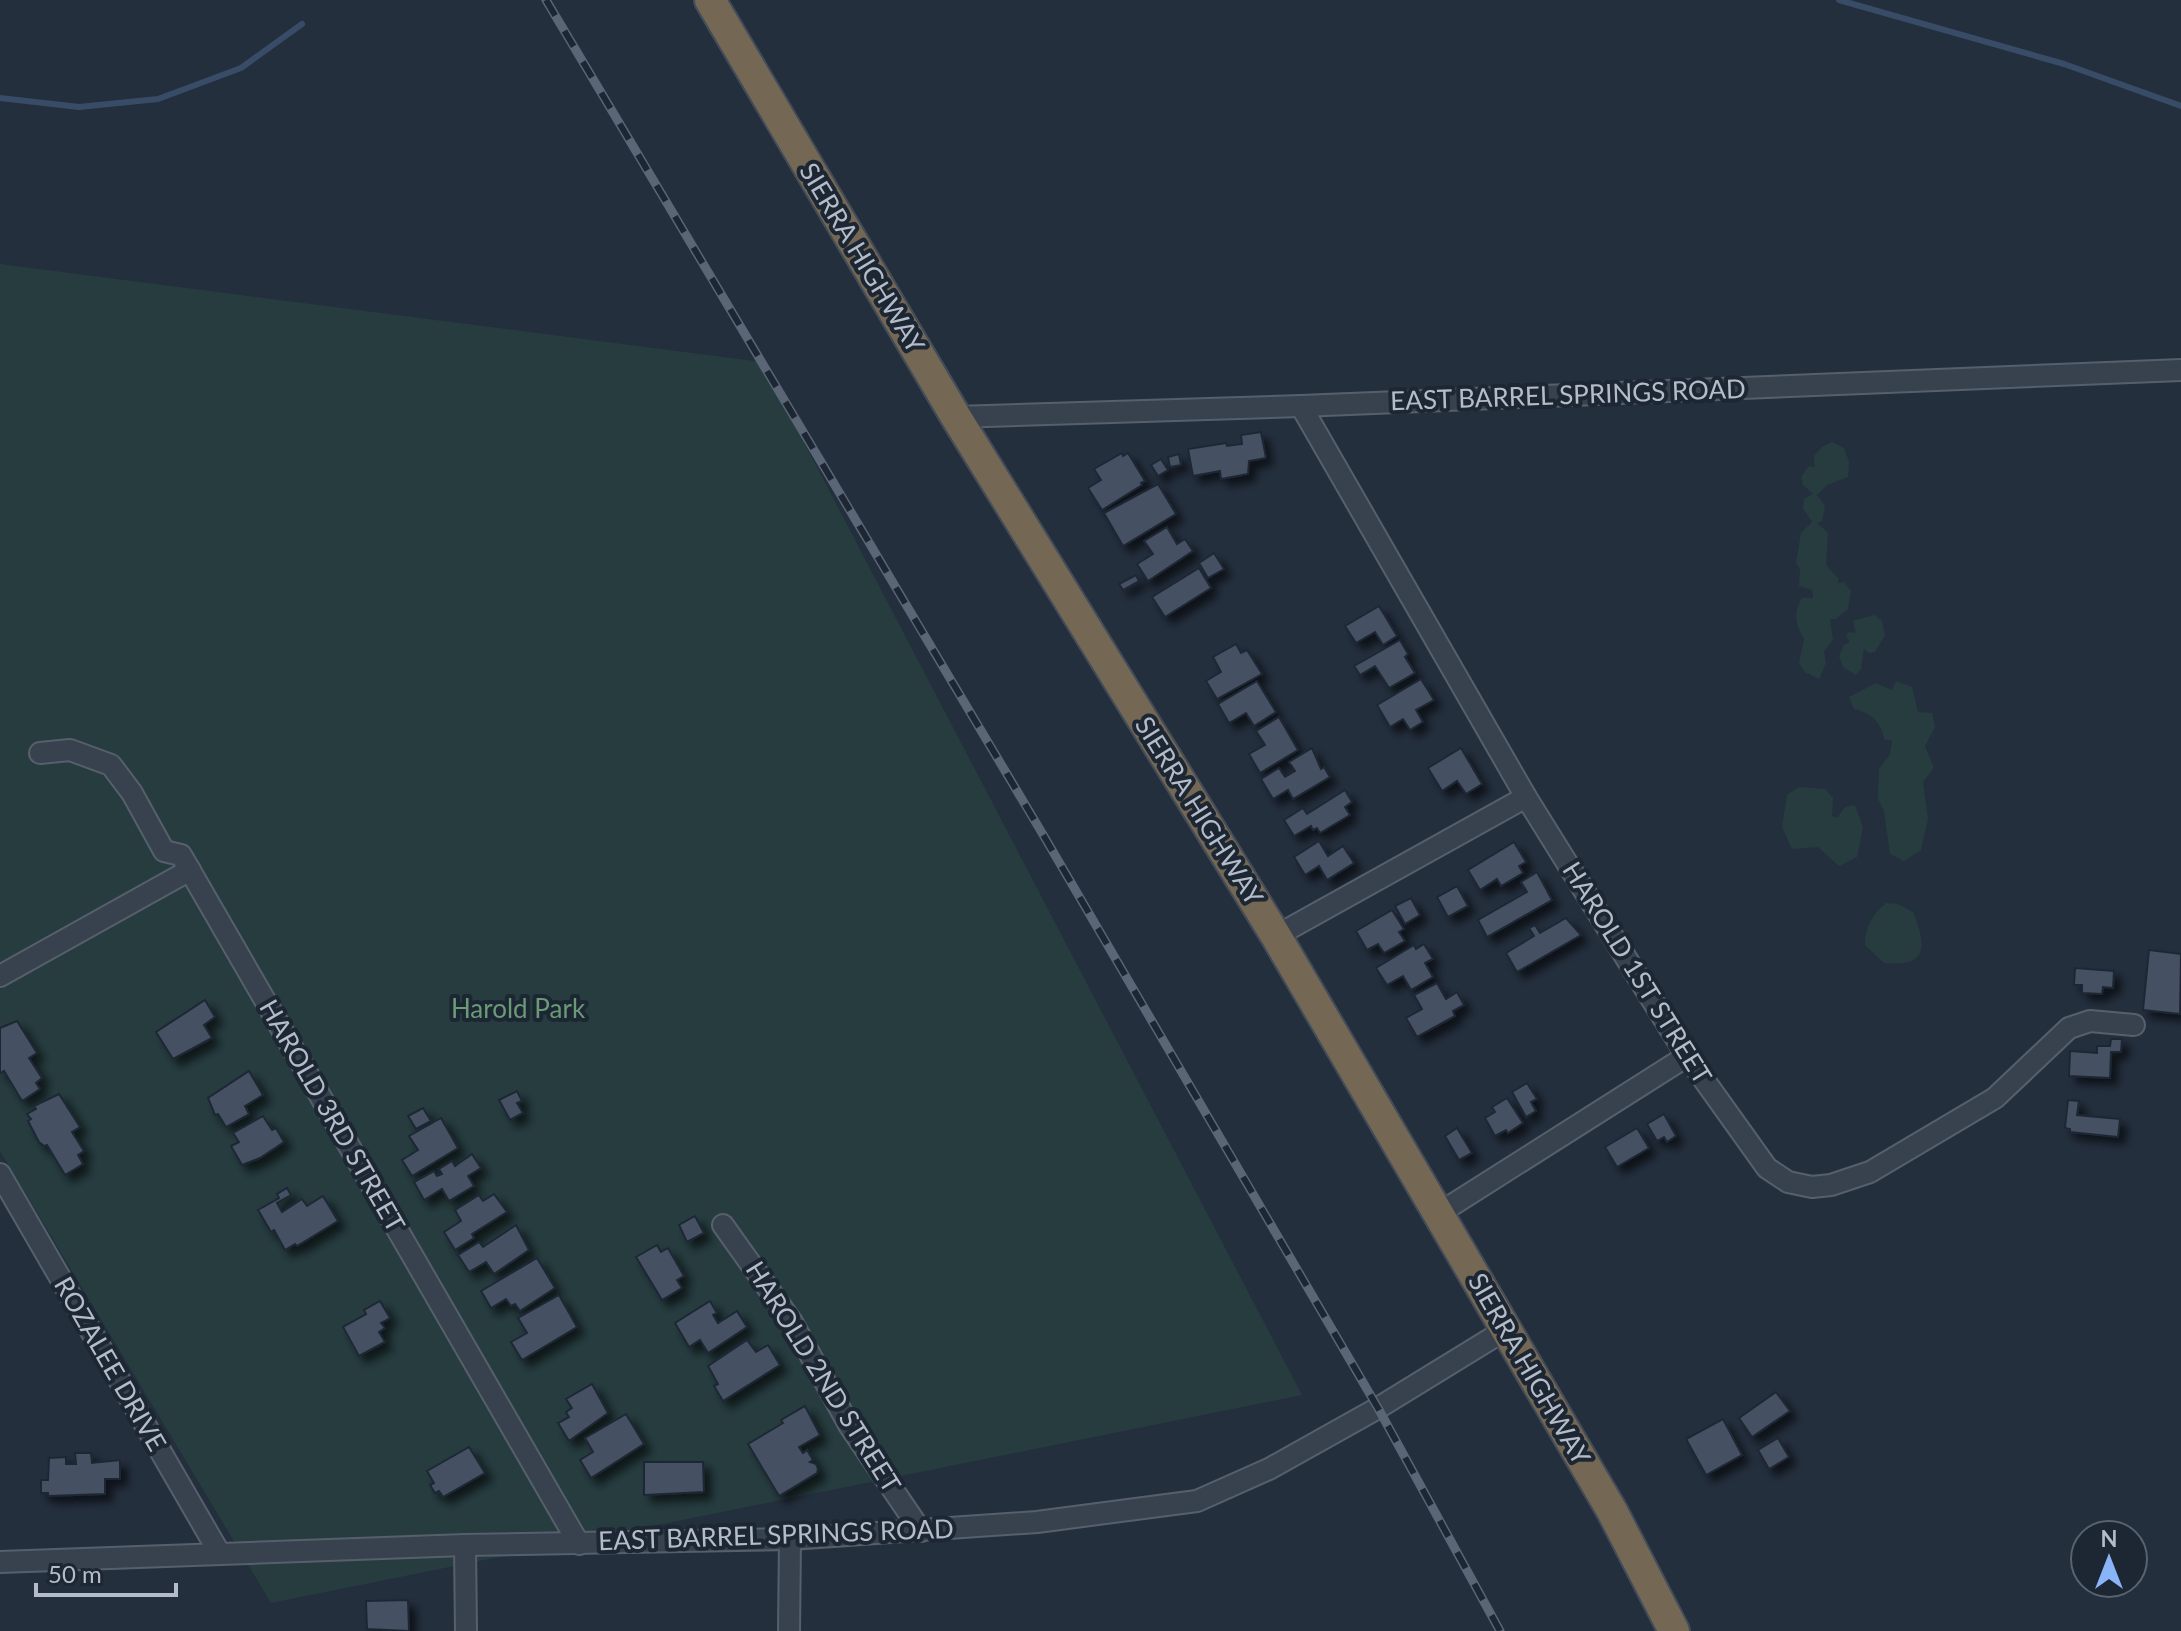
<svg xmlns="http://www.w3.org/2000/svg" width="2181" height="1631" font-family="Lato,sans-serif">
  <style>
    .green { fill: #263c3f }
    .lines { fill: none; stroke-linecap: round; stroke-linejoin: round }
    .stream { stroke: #394c67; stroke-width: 6 }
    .building { fill: #455162; stroke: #1f2835; stroke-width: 2; filter: url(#shadow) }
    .minor-casing { stroke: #565f6c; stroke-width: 24 }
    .highway-casing { stroke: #434c59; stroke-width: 34 }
    .minor { stroke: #38414e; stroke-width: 20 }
    .highway { stroke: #746855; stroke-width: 30 }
    .rail-casing { stroke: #5a6575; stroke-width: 9 }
    .rail { stroke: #1d2633; stroke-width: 6; stroke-dasharray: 18; stroke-linecap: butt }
    .labels { text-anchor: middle; stroke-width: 8; stroke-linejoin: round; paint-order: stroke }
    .street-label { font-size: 26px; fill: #b4bcc9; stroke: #1d2633 }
    .park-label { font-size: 26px; fill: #6b9a76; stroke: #1d2633 }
  </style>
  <defs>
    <filter id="shadow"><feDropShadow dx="7" dy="7" stdDeviation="4" flood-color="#0009"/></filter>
  </defs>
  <rect width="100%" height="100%" fill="#242f3e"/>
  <!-- green -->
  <g class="green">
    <polygon points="0,264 762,362 1302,1395 271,1603 0,1151"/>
    <path d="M1832,442l12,6 5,14 -1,15 -21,8 -10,10 8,11 -3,15 -5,2 11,10 -2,32 12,13v5l6,-1 7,9 -3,18 -12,10h-6l3,21 -9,11 2,12 -7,16 -14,-7 -6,-9 5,-24c-9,-16 -11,-26 -2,-41h11l-1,-8 -13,-4 1,-17 -4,-6 5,-30 11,-11 -9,-14 1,-9 9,-5 -10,-9 -2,-8 8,-11 6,1 -1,-11 8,-9z"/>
    <polygon points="1874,615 1882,621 1885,635 1875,652 1869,653 1864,649 1861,669 1856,675 1843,667 1839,656 1844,645 1850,642 1846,636 1848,632 1856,633 1853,621"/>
    <path d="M1896,681l16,6 6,25 14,1 3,14 -10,19 9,22 -11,14 5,37 -7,31 -17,11 -14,-7 -6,-43 -6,-12 1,-30 11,-15 2,-13 -8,-2c-2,-16 -14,-27 -30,-30l-5,-12 27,-14 16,7z"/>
    <polygon points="1799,787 1825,789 1833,798 1832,816 1837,818 1845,807 1855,805 1863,827 1857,857 1839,866 1818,847 1792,849 1782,827 1787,795"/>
    <path d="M1886,903l12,1 15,8c14,35 15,55 -29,51l-19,-18c0,-18 7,-30 21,-42z"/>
  </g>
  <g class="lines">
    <!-- stream -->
    <g class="stream">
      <polyline points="1839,0 2064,64 2181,106"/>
      <polyline points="0,98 79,107 158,99 241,68 302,24"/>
    </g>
  </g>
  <!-- building -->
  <g class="building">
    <polygon points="1261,432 1266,458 1249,461 1248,474 1221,479 1220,471 1193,476 1188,449 1226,443 1227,446 1242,444 1241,435"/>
    <polygon points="1122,453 1123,456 1128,453 1145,481 1141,483 1142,485 1102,510 1088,488 1101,480 1094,469"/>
    <polygon points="1179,454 1181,465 1170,467 1168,457"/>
    <polygon points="1161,459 1168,470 1158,476 1151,465"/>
    <polygon points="1158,484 1176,514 1123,546 1104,513"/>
    <polygon points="1167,527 1177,544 1185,539 1193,551 1148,581 1137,564 1153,554 1144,541"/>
    <polygon points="1214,553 1224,569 1208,578 1199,563"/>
    <polygon points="1199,568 1211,588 1165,617 1152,597"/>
    <polygon points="1136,575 1139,581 1123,590 1119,584"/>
    <polygon points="1379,606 1397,636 1383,645 1375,632 1356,643 1345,626"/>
    <polygon points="1400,640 1408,654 1405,657 1415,673 1389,688 1375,666 1360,675 1354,666"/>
    <polygon points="1236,644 1241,653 1247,650 1262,674 1217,699 1206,681 1221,672 1213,657"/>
    <polygon points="1421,679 1434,700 1416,710 1423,722 1410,730 1403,719 1390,727 1377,705"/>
    <polygon points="1257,681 1276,712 1254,726 1246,713 1229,723 1218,704"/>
    <polygon points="1279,717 1298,750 1260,773 1249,754 1265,745 1256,731"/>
    <polygon points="1312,748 1321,769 1324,767 1330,777 1293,799 1288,790 1273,799 1261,779 1279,768 1285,777 1295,771 1289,762"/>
    <polygon points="1461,748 1482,784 1466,794 1457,781 1442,791 1428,768"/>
    <polygon points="1345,790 1352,802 1345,807 1350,815 1320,833 1317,828 1313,830 1311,826 1294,836 1284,820 1303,808 1307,814"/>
    <polygon points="1319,841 1328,856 1343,846 1354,863 1327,880 1319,866 1305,875 1294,857"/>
    <polygon points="1514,842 1526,862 1519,866 1523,873 1501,886 1497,879 1480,890 1468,870"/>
    <polygon points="1537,872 1552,900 1487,937 1478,920 1527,892 1521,882"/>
    <polygon points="1457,886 1468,906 1448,917 1437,897"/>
    <polygon points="1411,898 1420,915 1405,924 1395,906"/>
    <polygon points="1392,910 1404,929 1399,932 1405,941 1384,953 1378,944 1367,950 1356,931"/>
    <polygon points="1566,918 1581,935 1517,972 1506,953 1534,936 1529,928 1535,925 1540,933"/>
    <polygon points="1424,944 1433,959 1425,963 1433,977 1411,990 1403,976 1387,985 1376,968 1414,945 1416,949"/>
    <polygon points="2149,950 2181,954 2180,1014 2143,1010"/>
    <polygon points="2075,968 2114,971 2113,988 2103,987 2102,994 2082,993 2082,985 2074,985"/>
    <polygon points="1437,983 1446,999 1457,992 1464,1005 1453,1011 1455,1016 1417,1037 1406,1018 1422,1009 1414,995"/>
    <polygon points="205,1000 215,1017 204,1025 212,1038 173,1059 156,1032"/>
    <polygon points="17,1021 37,1053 29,1058 42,1078 36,1083 40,1089 22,1101 4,1071 1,1073 0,1071 0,1028"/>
    <polygon points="2111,1039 2122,1039 2121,1052 2111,1052 2110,1078 2069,1076 2070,1051 2097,1053 2097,1046 2110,1046"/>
    <polygon points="249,1071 263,1095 245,1106 249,1114 226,1127 218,1114 215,1115 208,1098"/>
    <polygon points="1527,1083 1537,1099 1531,1102 1536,1111 1526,1117 1512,1092"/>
    <polygon points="517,1091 522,1101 517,1103 523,1113 510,1120 499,1100"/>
    <polygon points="59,1094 80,1127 72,1132 84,1151 78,1155 83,1164 65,1175 47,1145 44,1146 39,1142 28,1121 31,1119 27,1114 36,1109 34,1106"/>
    <polygon points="1507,1098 1523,1123 1508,1133 1506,1130 1495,1136 1485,1118 1495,1112 1492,1107"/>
    <polygon points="2068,1100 2079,1101 2077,1115 2120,1119 2118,1137 2070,1132 2070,1129 2065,1128"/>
    <polygon points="423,1108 431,1121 416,1129 408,1116"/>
    <polygon points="1664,1114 1676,1136 1667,1142 1664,1137 1657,1141 1647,1124"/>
    <polygon points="263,1116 272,1130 276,1128 284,1142 260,1158 242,1165 231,1146 239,1142 233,1133"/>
    <polygon points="441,1118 458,1148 412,1176 402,1160 418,1150 409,1136"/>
    <polygon points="1457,1128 1472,1153 1459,1160 1445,1136"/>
    <polygon points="1637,1128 1649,1148 1617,1167 1605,1147"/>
    <polygon points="472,1154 481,1168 468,1176 474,1186 449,1201 442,1189 424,1200 414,1182 434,1171 437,1176 442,1174 439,1169 452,1161 455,1166"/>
    <polygon points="287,1188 291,1195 277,1203 282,1212 302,1199 307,1206 323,1196 338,1221 297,1246 295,1244 285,1250 274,1230 271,1232 258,1210 279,1198 277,1194"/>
    <polygon points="494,1194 507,1212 472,1234 474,1238 455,1250 444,1232 461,1221 455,1210 479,1195 483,1201"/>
    <polygon points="695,1216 704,1233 687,1242 679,1225"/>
    <polygon points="516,1225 529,1250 494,1274 486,1262 469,1272 458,1255 479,1242 483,1247"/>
    <polygon points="657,1245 661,1252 668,1248 684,1276 677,1280 682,1288 662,1300 636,1257"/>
    <polygon points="537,1258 555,1288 520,1311 515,1304 511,1306 506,1299 491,1308 481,1291"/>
    <polygon points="559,1295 577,1327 522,1360 511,1342 527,1333 518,1318"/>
    <polygon points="380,1301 390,1318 381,1323 385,1328 379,1332 385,1342 359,1356 343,1327 366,1314 364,1310"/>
    <polygon points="710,1301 717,1313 713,1315 718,1323 737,1311 747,1327 708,1353 700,1340 689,1347 675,1323"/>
    <polygon points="747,1340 756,1352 768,1345 780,1365 723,1401 714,1386 718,1384 708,1366"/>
    <polygon points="592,1384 608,1413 569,1441 558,1423 569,1417 566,1412 572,1408 566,1399"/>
    <polygon points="1776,1392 1790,1411 1752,1437 1739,1418"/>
    <polygon points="805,1406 820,1435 799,1447 803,1453 807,1450 813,1460 810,1462 816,1464 818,1469 817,1473 779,1496 748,1444 783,1423 781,1420"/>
    <polygon points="626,1414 644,1444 591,1478 580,1460 593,1452 585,1438"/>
    <polygon points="1723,1419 1742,1455 1706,1475 1686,1439"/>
    <polygon points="1778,1438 1789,1457 1769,1469 1758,1450"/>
    <polygon points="469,1447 485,1473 443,1497 439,1491 435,1493 430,1485 434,1483 427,1471"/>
    <polygon points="75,1453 91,1453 92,1463 120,1460 120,1479 105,1479 105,1494 48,1496 48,1493 41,1493 41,1480 48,1480 49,1458 66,1457 66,1464 76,1464"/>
    <polygon points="644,1462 703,1462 704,1492 644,1495"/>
    <polygon points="408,1600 409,1631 367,1629 366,1601"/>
  </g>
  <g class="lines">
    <!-- minor casing -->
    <g class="minor-casing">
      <g id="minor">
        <polyline points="1301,406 1526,797 1687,1056 1767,1168 1788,1182 1812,1187 1831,1185 1870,1172 1995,1098 2069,1028 2090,1021 2134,1025"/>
        <polyline points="956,417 1301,406 2181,370"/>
        <polyline points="40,753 70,750 111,765 132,793 164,851 181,855 579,1544"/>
        <polyline points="1276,936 1526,797"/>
        <polyline points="0,976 190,870"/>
        <polyline points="0,1174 220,1554"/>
        <polyline points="1438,1214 1687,1056"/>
        <polyline points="723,1225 792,1322 849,1425 921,1531"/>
        <polyline points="465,1545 466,1631"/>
        <polyline points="0,1562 465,1545 790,1539 1037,1522 1197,1501 1269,1469 1378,1408 1505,1330"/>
        <polyline points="789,1631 790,1539"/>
      </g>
    </g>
    <!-- highway casing -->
    <g class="highway-casing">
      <polyline id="highway" points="710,0 956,417 1276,936 1612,1511 1674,1631"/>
    </g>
    <!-- minor -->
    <use href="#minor" class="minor"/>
    <!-- highway -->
    <use href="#highway" class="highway"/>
    <!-- rail casing -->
    <g class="rail-casing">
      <polyline id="rail" points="546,0 1045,838 1378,1408 1500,1631"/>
    </g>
    <!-- rail -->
    <use href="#rail" class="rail"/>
  </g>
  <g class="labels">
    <!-- street labels -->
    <g class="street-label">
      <text transform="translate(862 258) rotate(59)" y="9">SIERRA HIGHWAY</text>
      <text transform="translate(1568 395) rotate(-2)" y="9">EAST BARREL SPRINGS ROAD</text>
      <text transform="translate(1199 811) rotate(58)" y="9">SIERRA HIGHWAY</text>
      <text transform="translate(1637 973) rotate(58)" y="9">HAROLD 1ST STREET</text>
      <text transform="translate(332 1116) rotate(60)" y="9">HAROLD 3RD STREET</text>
      <text transform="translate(110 1364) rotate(60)" y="9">ROZALEE DRIVE</text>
      <text transform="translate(1529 1369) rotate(60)" y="9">SIERRA HIGHWAY</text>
      <text transform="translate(823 1377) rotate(58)" y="9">HAROLD 2ND STREET</text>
      <text transform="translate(776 1535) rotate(-2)" y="9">EAST BARREL SPRINGS ROAD</text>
    </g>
    <!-- park labels -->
    <g class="park-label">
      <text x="518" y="1018">Harold Park</text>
    </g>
  </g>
  <!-- north arrow -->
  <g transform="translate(2109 1559)"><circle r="38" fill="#1d2633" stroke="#59626f" stroke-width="2"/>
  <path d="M0-6L14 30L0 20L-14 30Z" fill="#8ab4f8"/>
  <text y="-12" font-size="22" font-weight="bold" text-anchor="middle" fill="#b4bcc9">N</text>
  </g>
  <!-- scale -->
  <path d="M36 1583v12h140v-12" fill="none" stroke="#b4bcc9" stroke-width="4"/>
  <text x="48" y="1583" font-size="24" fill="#b4bcc9" stroke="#1d2633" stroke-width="6" paint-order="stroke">50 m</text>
</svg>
